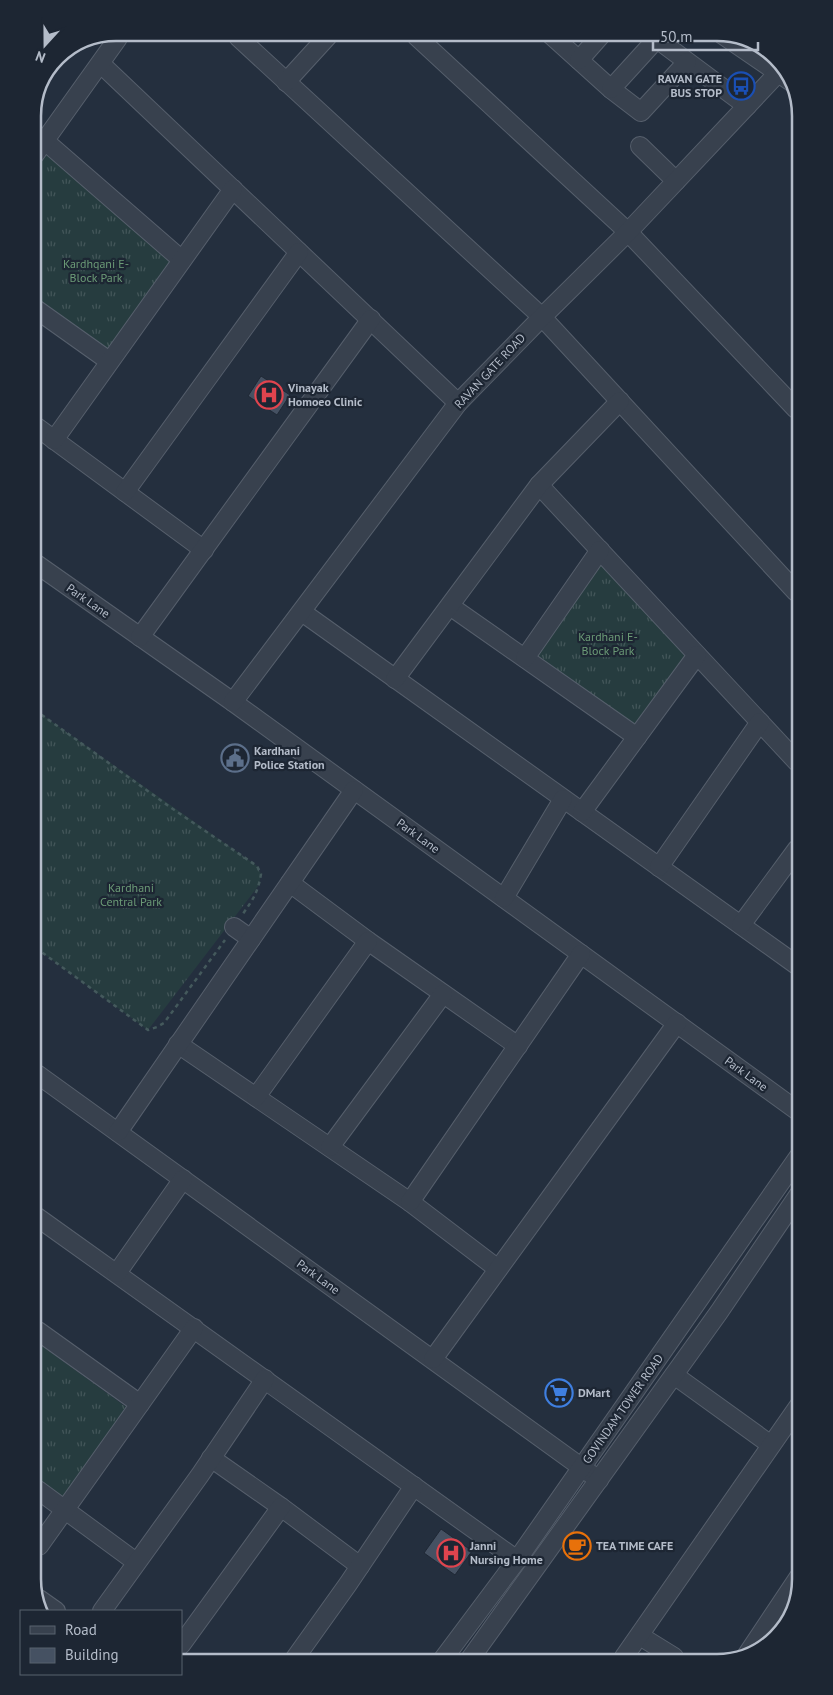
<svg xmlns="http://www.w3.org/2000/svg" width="833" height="1695" font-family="'PT Sans',sans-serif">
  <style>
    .grass { fill: url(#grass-tufts) }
    .building { fill: #455162; stroke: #1f2835 }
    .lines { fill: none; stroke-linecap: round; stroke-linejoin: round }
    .minor-casing { stroke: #565f6c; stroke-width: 20 }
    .path { stroke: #44595c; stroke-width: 2.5; stroke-dasharray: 4 4; stroke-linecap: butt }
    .minor { stroke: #38414e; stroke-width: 18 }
    .labels { text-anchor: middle; stroke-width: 4.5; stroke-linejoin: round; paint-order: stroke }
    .poi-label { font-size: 12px; font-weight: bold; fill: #b4bcc9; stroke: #1d2633; text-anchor: start }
    .park-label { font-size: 12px; fill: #6b9a76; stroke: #1d2633 }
    .street-label { font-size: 12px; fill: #b4bcc9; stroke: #1d2633 }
    .rim { fill: none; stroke: #b4bcc9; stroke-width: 2.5 }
  </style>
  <defs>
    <pattern id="grass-tufts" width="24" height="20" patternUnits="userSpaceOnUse" patternTransform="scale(1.25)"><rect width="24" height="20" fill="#263c3f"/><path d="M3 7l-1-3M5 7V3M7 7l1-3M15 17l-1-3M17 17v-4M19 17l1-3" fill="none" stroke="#435659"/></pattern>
  </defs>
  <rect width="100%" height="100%" fill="#242f3e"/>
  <!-- grass -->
  <g class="grass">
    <polygon points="45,141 182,260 109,361 33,307 33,157"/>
    <polygon points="600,550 697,655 637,737 525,658"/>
    <polygon points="35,710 257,866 261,874 259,885 148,1030 36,948"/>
    <polygon points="38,1343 126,1407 64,1500 38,1481"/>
  </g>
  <!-- building -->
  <g class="building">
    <polygon points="261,376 290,395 277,415 248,396"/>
    <polygon points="441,1529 472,1551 455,1575 424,1553"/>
  </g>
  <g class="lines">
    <!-- minor casing -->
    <g class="minor-casing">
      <g id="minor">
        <polyline points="649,33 747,106"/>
        <polyline points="720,33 793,83"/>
        <polyline points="550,34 611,89 641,112 687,62"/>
        <polyline points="416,36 628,232 796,409"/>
        <polyline points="238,37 542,317 796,592"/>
        <polyline points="579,60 602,34"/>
        <polyline points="101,64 458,403"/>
        <polyline points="286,82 328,36"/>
        <polyline points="611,89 662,33"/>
        <polyline points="45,141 182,260"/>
        <polyline points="640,146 676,181"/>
        <polyline points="33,157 118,38"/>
        <polyline points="33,307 109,361"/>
        <polyline points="34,425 204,550"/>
        <polyline points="54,440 233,189"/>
        <polyline points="539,485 797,762"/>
        <polyline points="125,492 299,252"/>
        <polyline points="35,563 233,702 799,1112"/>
        <polyline points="450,606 637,737"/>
        <polyline points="302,612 798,966"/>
        <polyline points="140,637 371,319"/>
        <polyline points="525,658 600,550"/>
        <polyline points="395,679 539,485 620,401"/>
        <polyline points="233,702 458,403 542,317 628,232 778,73 783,69"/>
        <polyline points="582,812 697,655"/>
        <polyline points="659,867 760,722"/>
        <polyline points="290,883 368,941 518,1046"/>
        <polyline points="504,898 563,799"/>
        <polyline points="741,925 797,849"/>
        <polyline points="234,927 251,939"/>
        <polyline points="178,1044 410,1202 498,1269"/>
        <polyline points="37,1074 599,1480"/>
        <polyline points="256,1097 368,941"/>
        <polyline points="118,1132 354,790"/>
        <polyline points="330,1147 443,994"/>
        <polyline points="410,1202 581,954"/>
        <polyline points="37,1217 517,1560"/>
        <polyline points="117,1273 183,1179"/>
        <polyline points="38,1331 140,1404"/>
        <polyline points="433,1359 677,1023"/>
        <polyline points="674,1375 771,1445"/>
        <polyline points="211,1458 281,1507 360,1566"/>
        <polyline points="38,1490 136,1562"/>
        <polyline points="39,1546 194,1328"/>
        <polyline points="39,1599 56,1611"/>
        <polyline points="102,1611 200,1475 265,1379"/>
        <polyline points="640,1636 674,1657"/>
        <polyline points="181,1645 281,1507"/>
        <polyline points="746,1656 800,1575"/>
        <polyline points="624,1657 800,1404"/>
        <polyline points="443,1659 517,1560 799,1156"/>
        <polyline points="470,1659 719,1312 799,1194"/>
        <polyline points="293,1661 348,1584 414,1486"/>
      </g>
    </g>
    <!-- path -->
    <g class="path">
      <polyline points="442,41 448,35"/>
      <path d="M35,710l135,97 87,59 4,8c-3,18 -8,26 -19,41"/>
      <polyline points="36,948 148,1030 157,1027 164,1023 225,940"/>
    </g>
    <!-- minor -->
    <use href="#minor" class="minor"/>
  </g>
  <!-- icons -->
  <defs>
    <g id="bus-ring" transform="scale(1.4375)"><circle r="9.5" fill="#1d2633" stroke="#1a4fb4" stroke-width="1.5"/><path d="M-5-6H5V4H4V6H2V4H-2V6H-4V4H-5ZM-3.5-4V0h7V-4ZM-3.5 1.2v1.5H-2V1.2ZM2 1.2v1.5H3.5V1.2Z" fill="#1a4fb4"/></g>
    <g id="hospital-ring" transform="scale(1.4375)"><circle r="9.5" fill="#1d2633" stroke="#e0444e" stroke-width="1.5"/><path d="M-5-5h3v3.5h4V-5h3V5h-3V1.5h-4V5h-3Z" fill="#e0444e"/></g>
    <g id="civic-ring" transform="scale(1.4375)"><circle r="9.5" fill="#1d2633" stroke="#5c6f8a" stroke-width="1.5"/><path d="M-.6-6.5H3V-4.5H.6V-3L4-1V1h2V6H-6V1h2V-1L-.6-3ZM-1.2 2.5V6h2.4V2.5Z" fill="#5c6f8a"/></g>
    <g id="supermarket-ring" transform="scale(1.4375)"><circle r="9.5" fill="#1d2633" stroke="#3f7fe0" stroke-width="1.5"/><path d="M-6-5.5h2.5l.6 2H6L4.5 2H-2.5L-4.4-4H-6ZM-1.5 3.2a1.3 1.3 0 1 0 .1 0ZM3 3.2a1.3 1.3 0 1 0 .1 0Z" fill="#3f7fe0"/></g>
    <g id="cafe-ring" transform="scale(1.4375)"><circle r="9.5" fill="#1d2633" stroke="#e8710a" stroke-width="1.5"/><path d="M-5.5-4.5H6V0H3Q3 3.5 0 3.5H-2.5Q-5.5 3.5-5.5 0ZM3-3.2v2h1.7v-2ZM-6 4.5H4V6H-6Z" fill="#e8710a"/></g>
  </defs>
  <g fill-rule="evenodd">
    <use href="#bus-ring" x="741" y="86"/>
    <use href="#hospital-ring" x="269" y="395"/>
    <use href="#civic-ring" x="235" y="758"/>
    <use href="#supermarket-ring" x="559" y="1393"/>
    <use href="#cafe-ring" x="577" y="1546"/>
    <use href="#hospital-ring" x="451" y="1553"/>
  </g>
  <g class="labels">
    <!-- poi labels -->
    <g class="poi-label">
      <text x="722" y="83" text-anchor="end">RAVAN GATE<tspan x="722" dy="14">BUS STOP</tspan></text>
      <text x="288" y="392">Vinayak<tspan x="288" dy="14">Homoeo Clinic</tspan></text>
      <text x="254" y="755">Kardhani<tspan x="254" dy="14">Police Station</tspan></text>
      <text x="578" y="1397">DMart</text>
      <text x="470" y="1550">Janni<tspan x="470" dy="14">Nursing Home</tspan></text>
      <text x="596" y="1550">TEA TIME CAFE</text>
    </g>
    <!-- park labels -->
    <g class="park-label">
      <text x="96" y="268">Kardhqani E-<tspan x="96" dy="14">Block Park</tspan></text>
      <text x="608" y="641">Kardhani E-<tspan x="608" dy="14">Block Park</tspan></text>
      <text x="131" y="892">Kardhani<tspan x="131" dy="14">Central Park</tspan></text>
    </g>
    <!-- street labels -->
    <g class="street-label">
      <text transform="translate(490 371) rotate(-47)" y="4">RAVAN GATE ROAD</text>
      <text transform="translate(88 601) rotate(35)" y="4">Park Lane</text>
      <text transform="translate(418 836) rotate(36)" y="4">Park Lane</text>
      <text transform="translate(746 1074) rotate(36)" y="4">Park Lane</text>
      <text transform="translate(318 1277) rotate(36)" y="4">Park Lane</text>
      <text transform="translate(623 1409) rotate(-55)" y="4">GOVINDAM TOWER ROAD</text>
    </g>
  </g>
  <!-- crop -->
  <path d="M0 0H833V1695H0ZM116 41H717A75 75 0 0 1 792 116V1579A75 75 0 0 1 717 1654H116A75 75 0 0 1 41 1579V116A75 75 0 0 1 116 41Z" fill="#1d2633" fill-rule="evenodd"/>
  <path class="rim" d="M116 41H717A75 75 0 0 1 792 116V1579A75 75 0 0 1 717 1654H116A75 75 0 0 1 41 1579V116A75 75 0 0 1 116 41Z"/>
  <!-- legend -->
  <rect x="20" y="1610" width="162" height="65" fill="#1d2633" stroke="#59626f"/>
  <rect x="30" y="1626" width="25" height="8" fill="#38414e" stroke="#59626f"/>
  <text x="65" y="1635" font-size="15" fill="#b4bcc9">Road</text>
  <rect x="30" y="1648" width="25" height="15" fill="#455162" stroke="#59626f"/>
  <text x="65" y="1660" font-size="15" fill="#b4bcc9">Building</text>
  <!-- north arrow -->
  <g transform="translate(45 45) rotate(201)" stroke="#1d2633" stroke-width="4" paint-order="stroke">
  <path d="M0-4L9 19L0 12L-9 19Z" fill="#b4bcc9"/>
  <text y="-8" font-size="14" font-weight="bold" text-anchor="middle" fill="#b4bcc9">N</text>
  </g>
  <!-- scale -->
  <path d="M653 42v8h105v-8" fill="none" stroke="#b4bcc9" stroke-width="2.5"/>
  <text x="660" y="42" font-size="15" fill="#b4bcc9" stroke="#1d2633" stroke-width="4" paint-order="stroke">50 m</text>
</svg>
